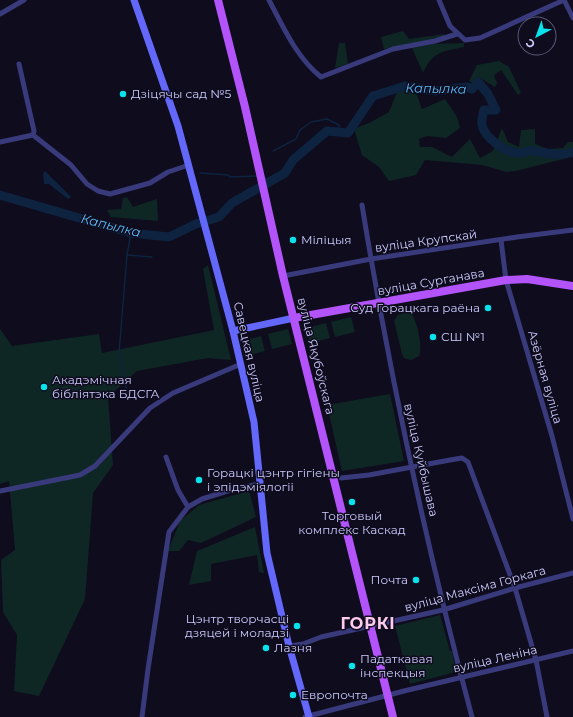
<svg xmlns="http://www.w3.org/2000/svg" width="573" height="717" font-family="Montserrat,sans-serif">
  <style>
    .green { fill: #0f2724 }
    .water { fill: #0d2340 }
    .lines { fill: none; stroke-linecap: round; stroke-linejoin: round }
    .stream { stroke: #0d2340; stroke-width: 1.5 }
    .river { stroke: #0d2340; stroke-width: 9 }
    .minor { stroke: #383a7b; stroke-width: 5 }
    .secondary { stroke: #6368fb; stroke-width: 7 }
    .primary { stroke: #b254fa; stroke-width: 8 }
    .poi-dot { fill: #07e3ec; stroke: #0e0c1d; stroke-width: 1.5 }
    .labels { text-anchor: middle; stroke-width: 3; stroke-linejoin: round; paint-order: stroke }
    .poi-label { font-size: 12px; fill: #cccafd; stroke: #0e0c1d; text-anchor: start }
    .street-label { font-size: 12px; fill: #cccafd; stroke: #0e0c1d }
    .water-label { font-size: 13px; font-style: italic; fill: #5bbafa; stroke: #0e0c1d }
    .district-label { font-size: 16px; font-weight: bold; letter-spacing: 1px; fill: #fecbee; stroke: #0e0c1d }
  </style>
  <rect width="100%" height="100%" fill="#0e0c1d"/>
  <!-- green -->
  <g class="green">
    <polygon points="403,31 409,39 445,34 445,37 384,49 381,37"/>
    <polygon points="339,43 345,43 348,64 335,68"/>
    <path d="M464,43v4c-22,5 -31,4 -41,26l-11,-25 20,-4z"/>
    <polygon points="499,61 509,67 521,93 518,95 501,70 494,75 497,83 495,87 480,78 473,83 469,81 477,65"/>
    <polygon points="408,88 417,95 422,109 445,99 457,117 460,128 446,138 427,136 419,139 420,147 432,147 452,157 470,139 480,158 493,151 502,128 508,142 519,147 521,130 535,129 535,144 548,149 563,148 568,142 573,142 573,154 567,158 516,171 506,172 482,165 425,160 416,175 389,181 379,167 362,155 354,129 371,122 389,112 397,92"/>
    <polygon points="127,197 133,207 157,199 158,221 111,217 107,210 121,209 123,198"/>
    <polygon points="208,265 231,360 208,358 137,371 108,397 113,465 93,493 85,599 39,696 14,691 17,635 3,612 1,560 15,550 9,481 0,484 0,329 12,346 99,334 102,353 214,330 203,269"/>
    <path d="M406,312l5,1c6,7 12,35 8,43l-8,4 -7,-2 -2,-4 -8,-33 4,-6z"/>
    <polygon points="351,317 355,332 335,337 331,322"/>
    <polygon points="326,323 330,338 310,343 306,328"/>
    <polygon points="288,329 292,344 272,349 268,334"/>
    <polygon points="261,336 265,351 245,356 241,341"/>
    <polygon points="390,394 404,461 342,471 327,405"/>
    <polygon points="249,491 256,517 201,543 188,540 179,551 168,551 180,521 199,505"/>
    <polygon points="255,527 264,573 259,572 257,555 211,564 211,581 189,585 197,551"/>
    <polygon points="440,615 450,651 452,651 456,672 410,684 395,626"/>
  </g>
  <!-- water -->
  <polygon class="water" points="45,171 71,197 68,199 49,184 44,184 43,174"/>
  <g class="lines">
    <!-- stream -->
    <g class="stream">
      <polyline points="273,151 296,139 300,130 311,122 327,119 339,125 339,131"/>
      <polyline points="200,173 228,175 230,177 257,176"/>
      <polyline points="264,178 271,180"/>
      <polyline points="127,255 152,257"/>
      <polyline points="127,392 119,353 127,255 131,233"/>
    </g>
    <!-- river -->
    <path class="river" d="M0,195l131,38 38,4 27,-13 23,-7 13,-14 53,-30 8,-13 34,-29 21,2 25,-37 32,-10 30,5 32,-4 5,2 6,-7 10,12 8,16h-12c-1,4 -3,10 -2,15 3,13 23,28 37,28 5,0 10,-3 15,-2 13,2 26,6 39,1"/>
    <!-- minor -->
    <g class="minor">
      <path d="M269,0c14,27 28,58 52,77l72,-28 42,-8 22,-7"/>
      <polyline points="439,0 450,26 465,40 480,38 564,0"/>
      <polyline points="564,0 573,18"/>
      <polyline points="0,14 24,0"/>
      <polyline points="19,64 34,131 33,135"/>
      <polyline points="0,142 33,135 71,165 87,184 98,191 110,194 150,183 168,172 189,165"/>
      <path d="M362,205c28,172 65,344 110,512"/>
      <polyline points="501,240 506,280 552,436 573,519"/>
      <polyline points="283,276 371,259 517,237 573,230"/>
      <polyline points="166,457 178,490 188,507"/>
      <polyline points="341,478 369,475 450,460 462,458 468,462 515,588 536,660 547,717"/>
      <polyline points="0,491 80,475 95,466 150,408 173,393 241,364"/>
      <polyline points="289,646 303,644 321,637 443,610 515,588 573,573"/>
      <polyline points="142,717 148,669 169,532 188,507 202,499 234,489 259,484"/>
      <polyline points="305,717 404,691 573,651"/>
    </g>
    <!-- secondary -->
    <g class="secondary">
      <polyline points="134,0 178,126 233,331 254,422 267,553 289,646 309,717"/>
      <polyline points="233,331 294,318"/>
    </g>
    <!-- primary -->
    <g class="primary">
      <polyline points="218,0 245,107 283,276 393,717"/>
      <polyline points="294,318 506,280 527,279 573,286"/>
    </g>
  </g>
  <!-- markers -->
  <g class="poi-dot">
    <circle cx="123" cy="94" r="4"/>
    <circle cx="293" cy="240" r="4"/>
    <circle cx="488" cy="308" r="4"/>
    <circle cx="433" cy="337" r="4"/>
    <circle cx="44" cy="387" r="4"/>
    <circle cx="199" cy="480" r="4"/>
    <circle cx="352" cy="502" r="4"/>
    <circle cx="416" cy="580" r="4"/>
    <circle cx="297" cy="626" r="4"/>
    <circle cx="266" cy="648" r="4"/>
    <circle cx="352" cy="666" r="4"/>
    <circle cx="293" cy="695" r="4"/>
  </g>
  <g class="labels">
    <!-- poi labels -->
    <g class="poi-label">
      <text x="131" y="98">Дзіцячы сад №5</text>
      <text x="301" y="244">Міліцыя</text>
      <text x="480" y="312" text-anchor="end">Суд Горацкага раёна</text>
      <text x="441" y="341">СШ №1</text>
      <text x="52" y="384">Акадэмічная<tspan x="52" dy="14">бібліятэка БДСГА</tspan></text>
      <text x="207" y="477">Горацкі цэнтр гігіены<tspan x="207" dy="14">і эпідэміялогіі</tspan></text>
      <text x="352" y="520" text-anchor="middle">Торговый<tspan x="352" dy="14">комплекс Каскад</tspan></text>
      <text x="408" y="584" text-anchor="end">Почта</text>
      <text x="289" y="623" text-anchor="end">Цэнтр творчасці<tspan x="289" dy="14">дзяцей і моладзі</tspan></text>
      <text x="274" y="652">Лазня</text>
      <text x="360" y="663">Падаткавая<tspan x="360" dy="14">інспекцыя</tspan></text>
      <text x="301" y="699">Европочта</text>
    </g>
    <!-- street labels -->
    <g class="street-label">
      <text transform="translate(426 241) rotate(-8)" y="4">вуліца Крупскай</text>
      <text transform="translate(431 282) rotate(-10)" y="4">вуліца Сурганава</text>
      <text transform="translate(249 352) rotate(77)" y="4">Савецкая вуліца</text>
      <text transform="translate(316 356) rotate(76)" y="4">вуліца Якубоўскага</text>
      <text transform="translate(545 377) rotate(74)" y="4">Азёрная вуліца</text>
      <text transform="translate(421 460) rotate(77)" y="4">вуліца Куйбышава</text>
      <text transform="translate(475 589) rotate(-15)" y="4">вуліца Максіма Горкага</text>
      <text transform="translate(495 659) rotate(-13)" y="4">вуліца Леніна</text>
    </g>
    <!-- water labels -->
    <g class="water-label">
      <text transform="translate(436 88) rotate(1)" y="5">Капылка</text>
      <text transform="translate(111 225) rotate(14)" y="5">Капылка</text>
    </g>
    <!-- district labels -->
    <g class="district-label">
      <text x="368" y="629">ГОРКІ</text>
    </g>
  </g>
  <!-- north arrow -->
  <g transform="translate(537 36) rotate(221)"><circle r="19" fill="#0e0c1d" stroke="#5a5877"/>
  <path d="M0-3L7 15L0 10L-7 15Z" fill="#07e3ec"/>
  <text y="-6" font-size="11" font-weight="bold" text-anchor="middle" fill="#cccafd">С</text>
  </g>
</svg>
